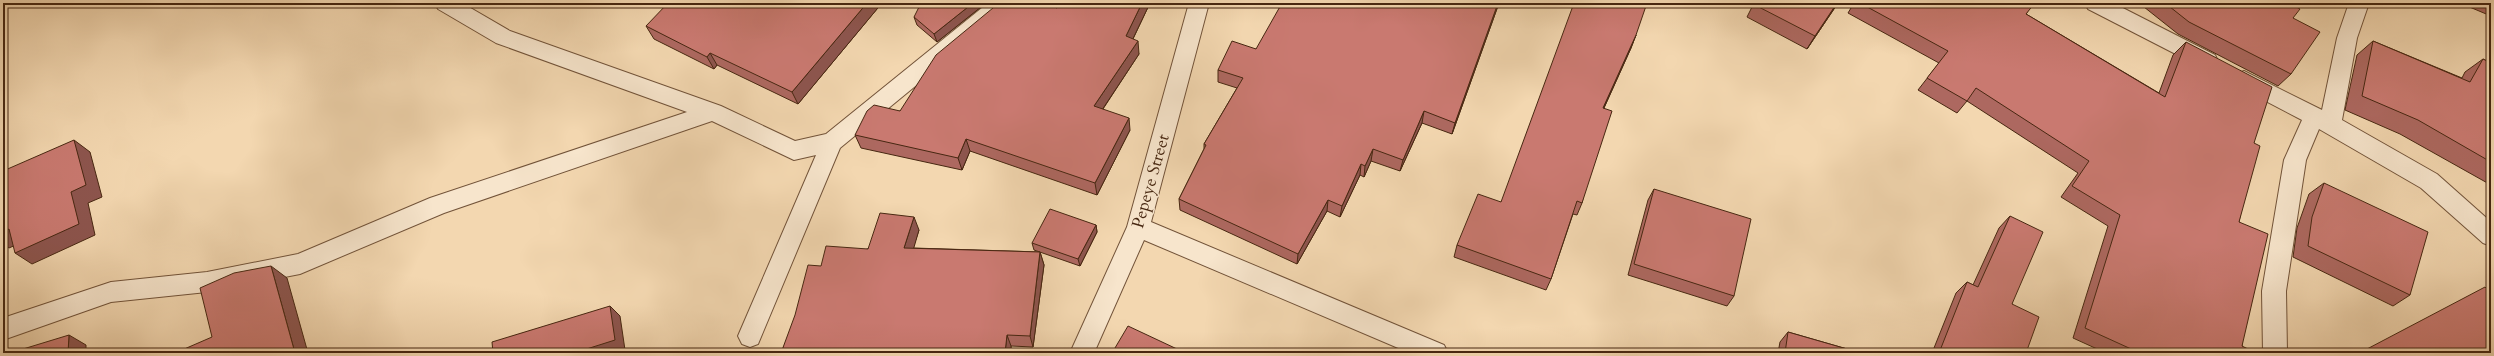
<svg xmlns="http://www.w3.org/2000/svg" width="2494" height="356" font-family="Cardo,serif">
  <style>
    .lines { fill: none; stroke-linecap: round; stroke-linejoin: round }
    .minor-casing { stroke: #725339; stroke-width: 2 }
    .minor { fill: #f7e5cc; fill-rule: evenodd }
    .wall { fill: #ad6860; stroke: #472711 }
    .shaded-wall { fill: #8d554e; stroke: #472711 }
    .building { fill: #c97970; stroke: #472711 }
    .labels { text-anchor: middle; stroke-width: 3; stroke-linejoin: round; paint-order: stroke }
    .street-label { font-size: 17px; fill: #472711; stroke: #f7e5cc }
  </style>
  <rect width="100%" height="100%" fill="#f3d7b0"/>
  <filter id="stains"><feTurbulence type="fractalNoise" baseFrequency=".005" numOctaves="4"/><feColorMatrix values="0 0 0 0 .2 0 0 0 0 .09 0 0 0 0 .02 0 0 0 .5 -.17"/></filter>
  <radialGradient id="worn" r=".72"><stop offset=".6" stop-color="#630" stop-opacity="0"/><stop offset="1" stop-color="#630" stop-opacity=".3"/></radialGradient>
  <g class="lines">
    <!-- minor casing -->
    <g class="minor-casing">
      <g id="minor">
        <polygon points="435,3 462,3 510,31 721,106 795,141 826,134 988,3 1012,3 1009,9 840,148 758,344 750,347 742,344 738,336 816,155 794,160 712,121 444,213 300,274 207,292 111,302 3,340 3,318 111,282 207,272 298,254 430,198 687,112 496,43 438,9"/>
        <polygon points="1189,3 1209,3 1151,222 1444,345 1448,353 1410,353 1144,240 1094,353 1070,353 1127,227"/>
        <polygon points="2085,3 2113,3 2215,55 2218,61 2215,67 2208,70 2201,67 2088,9"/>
        <polygon points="2349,3 2369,3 2357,38 2342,120 2437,174 2491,222 2491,246 2483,243 2421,188 2319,129 2306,160 2286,291 2287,353 2263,353 2262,291 2284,160 2302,120 2237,86 2233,80 2237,74 2244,71 2322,110 2337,38"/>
      </g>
    </g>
    <!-- minor -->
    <use href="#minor" class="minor"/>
  </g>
  <!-- wall -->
  <g class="wall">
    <polygon points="882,3 798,104 717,65 714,69 654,39 646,26"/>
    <polygon points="986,3 937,42 917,25 914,17"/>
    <polygon points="1060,3 1150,3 1133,39 1139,54 1103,109 1130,130 1097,195 970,151 962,170 861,148 855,135 900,111 1057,8"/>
    <polygon points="1499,3 1452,134 1422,123 1400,171 1371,161 1364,177 1360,175 1340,217 1327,211 1297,264 1180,210 1179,199 1204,149 1204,144 1237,88 1218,82 1218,70 1256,49"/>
    <polygon points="1754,3 1838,3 1807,49 1747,17"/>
    <polygon points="1854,3 2033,3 2026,14 2159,93 2173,55 2186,42 2254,143 2239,222 2242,346 2249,353 2106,353 2073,338 2108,226 2061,197 2078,173 1967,101 1957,113 1918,90 1939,63 1848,13"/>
    <polygon points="2139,3 2289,3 2293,18 2291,74 2278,86 2178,34"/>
    <polygon points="2460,3 2491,3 2491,16"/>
    <polygon points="1636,35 1631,48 1604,108 1582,203 1577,215 1573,214 1551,279 1546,290 1454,257 1457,245 1501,202"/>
    <polygon points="2373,41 2462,78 2465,72 2483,59 2491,63 2491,185 2400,134 2345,110 2357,55"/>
    <polygon points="2324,183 2410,295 2393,306 2293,257 2297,228 2309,194"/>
    <polygon points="1654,189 1734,296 1727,306 1628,275 1648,200"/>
    <polygon points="2010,216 2012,304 2026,353 1932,353 1956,293 1967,282 1973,285 1999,228"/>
    <polygon points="1096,225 1097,232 1080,266 1034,250 1032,243"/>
    <polygon points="919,230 913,248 1040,252 1044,265 1033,347 1011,346 1011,353 781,353 821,266"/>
    <polygon points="1788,332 1861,353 1778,353 1780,342"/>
    <polygon points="2367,349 2491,353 2361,353"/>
  </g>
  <!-- shaded-wall -->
  <g class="shaded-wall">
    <polygon points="3,3 9,3 3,9"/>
    <polygon points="867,3 882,3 798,104 792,92"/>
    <polygon points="973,3 986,3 937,42 934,34"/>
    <polygon points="1142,3 1150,3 1128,49 1126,36"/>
    <polygon points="1498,3 1499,3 1452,134 1455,123"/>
    <polygon points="1837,3 1838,3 1836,6 1807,49 1815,36"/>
    <polygon points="1636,35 1631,48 1598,121 1603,108"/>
    <polygon points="1138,41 1139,54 1096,119 1094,106"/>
    <polygon points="710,53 717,65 714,69 707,57"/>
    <polygon points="1424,111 1422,123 1400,171 1403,160"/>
    <polygon points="1129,118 1130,130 1097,195 1095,183"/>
    <polygon points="966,139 970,151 962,170 958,158"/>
    <polygon points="74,140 90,152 102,197 88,203 95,235 32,264 15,253 71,192"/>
    <polygon points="1373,149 1371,161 1364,177 1365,166"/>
    <polygon points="1361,164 1360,175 1340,217 1342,206"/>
    <polygon points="1328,200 1327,211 1297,264 1298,254"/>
    <polygon points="914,217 919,230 910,261 904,248"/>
    <polygon points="1096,225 1097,232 1080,266 1078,259"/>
    <polygon points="9,229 27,240 9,248 3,244 3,232"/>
    <polygon points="1040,252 1044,265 1033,347 1030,336"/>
    <polygon points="271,266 287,278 308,353 295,353"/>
    <polygon points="610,306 620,316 625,350 616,353 574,353"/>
    <polygon points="69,335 86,345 86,353 68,353"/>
    <polygon points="1007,335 1011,346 1011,353 1005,353"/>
  </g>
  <!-- building -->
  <g class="building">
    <polygon points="668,3 867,3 792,92 710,53 707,57 646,26"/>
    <polygon points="921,3 973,3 934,34 914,17"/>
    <polygon points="999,3 1045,3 1057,8 1060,3 1142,3 1126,36 1138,41 1094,106 1129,118 1095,183 966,139 958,158 855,135 867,111 874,105 900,111 936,55"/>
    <polygon points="1282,3 1498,3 1455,123 1424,111 1403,160 1373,149 1365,166 1361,164 1342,206 1328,200 1298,254 1179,199 1206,145 1204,144 1243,78 1218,70 1232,41 1256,49"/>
    <polygon points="1574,3 1647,3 1636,35 1603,108 1612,111 1582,203 1577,201 1551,279 1457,245 1478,194 1501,202"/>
    <polygon points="1754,3 1837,3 1815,36 1753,4"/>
    <polygon points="1860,3 2033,3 2034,4 2026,14 2165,97 2186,42 2272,87 2254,143 2260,146 2239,222 2268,234 2242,346 2250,350 2249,353 2140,353 2085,328 2120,215 2072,186 2089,161 1976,88 1967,101 1927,78 1948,51"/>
    <polygon points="2165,3 2289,3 2300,9 2293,18 2320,32 2291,74 2189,22"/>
    <polygon points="2373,41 2470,82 2483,59 2491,63 2491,162 2418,120 2362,96"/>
    <polygon points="74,140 86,185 71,192 79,224 15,253 9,229 3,232 3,171"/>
    <polygon points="2324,183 2428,232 2410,295 2308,246 2312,217"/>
    <polygon points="1654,189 1751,219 1734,296 1634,264"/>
    <polygon points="1050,209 1096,225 1078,259 1032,243"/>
    <polygon points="880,213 914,217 904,248 1040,252 1030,336 1007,335 1005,353 781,353 795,315 808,265 821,266 826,246 868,249"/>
    <polygon points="2010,216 2043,232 2012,304 2039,317 2026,353 1997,353 1990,349 1990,353 1939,353 1967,282 1978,287"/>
    <polygon points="271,266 295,353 183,353 182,350 212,337 200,288 234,273"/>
    <polygon points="2485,287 2491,293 2491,353 2370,353 2367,349"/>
    <polygon points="610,306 615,340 574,353 493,353 492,342"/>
    <polygon points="1128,326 1177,349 1175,353 1112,353"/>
    <polygon points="1788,332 1861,353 1785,353"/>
    <polygon points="69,335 68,353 10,353"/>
  </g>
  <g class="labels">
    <!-- street labels -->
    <g class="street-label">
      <text transform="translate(1150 181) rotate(-74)" y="6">Pepeye Street</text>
    </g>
  </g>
  <!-- margin -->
  <rect width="2494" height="356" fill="none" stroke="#f3d7b0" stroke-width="16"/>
  <rect x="4" y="4" width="2486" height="348" fill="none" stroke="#472711" stroke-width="2"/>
  <rect x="8" y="8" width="2478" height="340" fill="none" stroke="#472711"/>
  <rect width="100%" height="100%" filter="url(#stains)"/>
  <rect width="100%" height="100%" fill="url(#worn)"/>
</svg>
